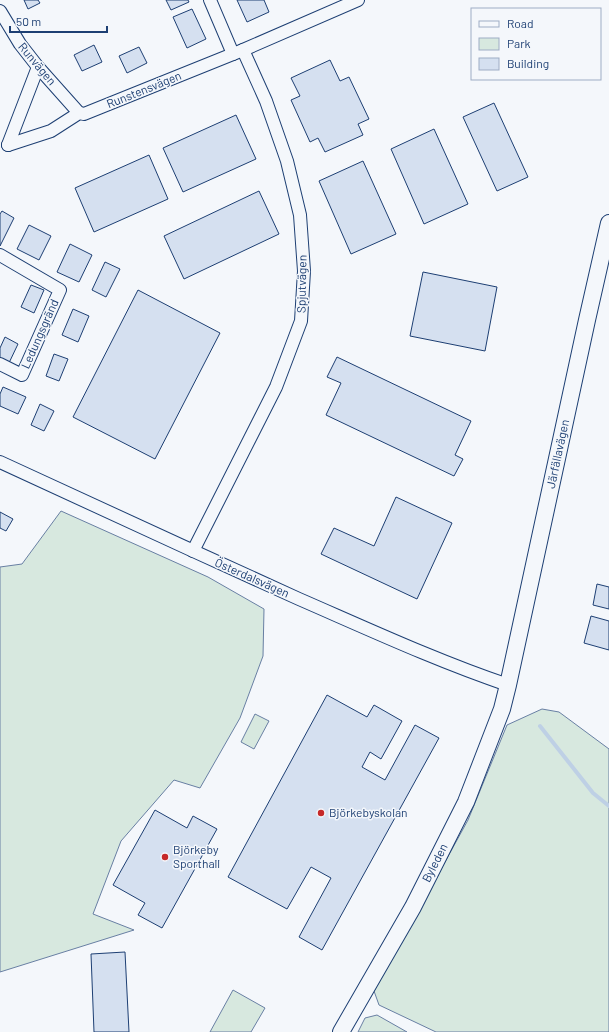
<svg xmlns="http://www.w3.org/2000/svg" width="609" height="1032" font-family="Barlow,sans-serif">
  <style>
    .green { fill: #d7e8df; stroke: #687fa3 }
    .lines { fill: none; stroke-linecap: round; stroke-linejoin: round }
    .stream { stroke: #bed0e5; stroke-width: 4 }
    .building { fill: #d5e0f0; stroke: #1d3f73 }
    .street-casing { stroke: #1d3f73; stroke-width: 14 }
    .secondary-casing { stroke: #1d3f73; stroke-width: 18 }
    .street { stroke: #f4f7fb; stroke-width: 12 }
    .secondary { stroke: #f4f7fb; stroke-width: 16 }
    .poi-dot { fill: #c62828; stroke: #f4f7fb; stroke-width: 1.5 }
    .labels { text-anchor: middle; stroke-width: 3; stroke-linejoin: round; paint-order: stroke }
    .street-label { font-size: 12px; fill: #1d3f73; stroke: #f4f7fb }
    .poi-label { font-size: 12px; fill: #1d3f73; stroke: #f4f7fb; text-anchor: start }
  </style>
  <rect width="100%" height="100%" fill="#f4f7fb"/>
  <!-- green -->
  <g class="green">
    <polygon points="61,511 208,577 264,609 263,656 240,718 200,788 174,780 121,841 93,914 134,930 0,972 0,567 22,564"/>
    <polygon points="542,709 559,712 609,749 609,1032 436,1032 379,1005 374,991 468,820 507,725"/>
    <polygon points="255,714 269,721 254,749 241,742"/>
    <polygon points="233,990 265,1008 251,1032 210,1032"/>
    <polygon points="377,1015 407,1032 358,1032 365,1018"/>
  </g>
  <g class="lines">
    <!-- stream -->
    <polyline class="stream" points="540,726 593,793 609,806"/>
  </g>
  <!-- building -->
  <g class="building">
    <polygon points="24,0 38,0 40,3 28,9"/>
    <polygon points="166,0 188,0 189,2 171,10"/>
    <polygon points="237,0 264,0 269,12 247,22"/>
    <polygon points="192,9 206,39 187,48 173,17"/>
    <polygon points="94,45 102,62 82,71 74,55"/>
    <polygon points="139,47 147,63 127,73 119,56"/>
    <polygon points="330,60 340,81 349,77 369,119 358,124 363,135 325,152 318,138 310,142 291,100 300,96 291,78"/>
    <polygon points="494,103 528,177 497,191 463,117"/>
    <polygon points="236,115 256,159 183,192 163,148"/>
    <polygon points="434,129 468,204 424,224 391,149"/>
    <polygon points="149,155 168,199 94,232 75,188"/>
    <polygon points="363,161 396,234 351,254 319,181"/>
    <polygon points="259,191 279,234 184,279 164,236"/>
    <polygon points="2,211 14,218 0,246 0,214"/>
    <polygon points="29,225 51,236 39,260 17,249"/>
    <polygon points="70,244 92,255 79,282 57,272"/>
    <polygon points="105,262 120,269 106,297 92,290"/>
    <polygon points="423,272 497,287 485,351 410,336"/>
    <polygon points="31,285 44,290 34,313 21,307"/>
    <polygon points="138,290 220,333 155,459 73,417"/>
    <polygon points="73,309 89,316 78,342 62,335"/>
    <polygon points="5,337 18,344 8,365 0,360 0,348"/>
    <polygon points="54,354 68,359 59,381 46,376"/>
    <polygon points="337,357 471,421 455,455 463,459 454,476 326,415 341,383 327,377"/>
    <polygon points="3,387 26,397 18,414 0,406 0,394"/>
    <polygon points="40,404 54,411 44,431 31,425"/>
    <polygon points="396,497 452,523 417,599 321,554 334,528 374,546"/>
    <polygon points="0,512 13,519 6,531 0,528"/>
    <polygon points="597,584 609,587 609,609 593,605"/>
    <polygon points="591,616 609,621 609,650 584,643"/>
    <polygon points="327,695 367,717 374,705 402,721 381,759 370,752 362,767 385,780 415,725 439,738 322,950 299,937 331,878 311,867 287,909 228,877"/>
    <polygon points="155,810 187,828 193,816 217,829 162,928 138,915 145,903 113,885"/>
    <polygon points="125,952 129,1032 94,1032 91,954"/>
  </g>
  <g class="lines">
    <!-- street casing -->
    <g class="street-casing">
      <g id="street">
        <polyline points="210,0 233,54"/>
        <polyline points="0,11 20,44 38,67 79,113"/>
        <polyline points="8,145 51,131 79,113 84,114 243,50 358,0"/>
        <polyline points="8,145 38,67"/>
        <polyline points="0,255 60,290 22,375 0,364"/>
        <path d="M0,462c100,46 199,92 299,137 69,30 138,62 209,86"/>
        <polyline points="193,551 276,387 301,321 304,271 300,215 287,161 266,101 243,50"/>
      </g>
    </g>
    <!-- secondary casing -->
    <g class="secondary-casing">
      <polyline id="secondary" points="341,1032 413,907 466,802 502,709 508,685 587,320 609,223"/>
    </g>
    <!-- street -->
    <use href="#street" class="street"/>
    <!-- secondary -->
    <use href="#secondary" class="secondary"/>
  </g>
  <!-- markers -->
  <g class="poi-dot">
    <circle cx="321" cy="813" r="4"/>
    <circle cx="165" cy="857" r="4"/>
  </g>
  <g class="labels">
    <!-- street labels -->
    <g class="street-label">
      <text transform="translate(37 64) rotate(50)" y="4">Runvägen</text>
      <text transform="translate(144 90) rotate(-22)" y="4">Runstensvägen</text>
      <text transform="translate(302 284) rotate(-89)" y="4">Spjutvägen</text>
      <text transform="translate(40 334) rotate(-66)" y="4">Ledungsgränd</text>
      <text transform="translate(558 454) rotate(-78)" y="4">Järfällavägen</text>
      <text transform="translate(252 578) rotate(24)" y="4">Österdalsvägen</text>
      <text transform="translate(435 863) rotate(-63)" y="4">Byleden</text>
    </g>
    <!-- poi labels -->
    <g class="poi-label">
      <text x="329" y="817">Björkebyskolan</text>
      <text x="173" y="854">Björkeby<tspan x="173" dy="14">Sporthall</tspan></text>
    </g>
  </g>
  <!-- legend -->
  <rect x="471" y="8" width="130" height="72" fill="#f4f7fb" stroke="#9eadc5"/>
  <rect x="479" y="21" width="20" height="6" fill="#f4f7fb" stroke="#9eadc5"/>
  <text x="507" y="28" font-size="12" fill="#1d3f73">Road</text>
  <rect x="479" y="38" width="20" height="12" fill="#d7e8df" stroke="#9eadc5"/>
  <text x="507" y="48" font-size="12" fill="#1d3f73">Park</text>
  <rect x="479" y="58" width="20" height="12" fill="#d5e0f0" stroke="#9eadc5"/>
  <text x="507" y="68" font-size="12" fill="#1d3f73">Building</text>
  <!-- scale -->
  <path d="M10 26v6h97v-6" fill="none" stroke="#1d3f73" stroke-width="2"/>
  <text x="16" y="26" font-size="12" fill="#1d3f73" stroke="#f4f7fb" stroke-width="3" paint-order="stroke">50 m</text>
</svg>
